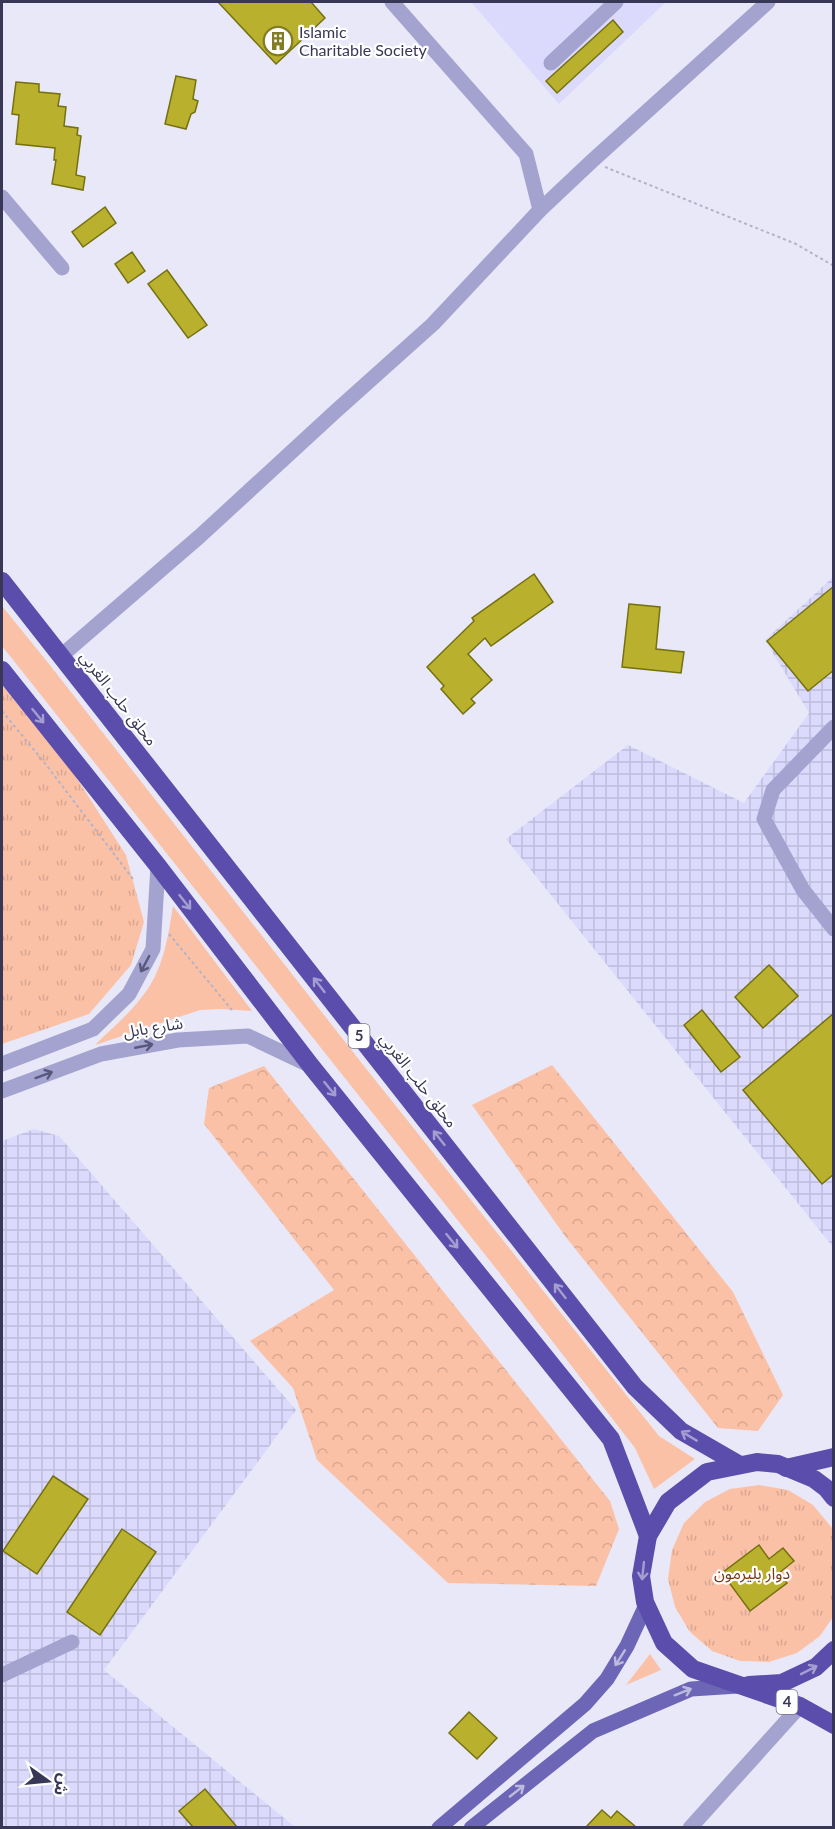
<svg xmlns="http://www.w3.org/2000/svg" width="835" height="1829" font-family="Lato,'Noto Sans Arabic',sans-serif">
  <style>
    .built { fill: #dbdafd }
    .industrial { fill: url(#industrial-grid) }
    .grass { fill: #fbc1a6 }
    .forest { fill: url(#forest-crowns) }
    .park { fill: url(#park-tufts) }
    .building { fill: #b9b12d; stroke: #757010; stroke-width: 1.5 }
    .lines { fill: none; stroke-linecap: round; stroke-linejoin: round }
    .path { stroke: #b3b2c7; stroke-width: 2; stroke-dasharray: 3 3; stroke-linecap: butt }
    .minor { stroke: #a4a3d0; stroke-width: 15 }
    .major { stroke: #6d65b6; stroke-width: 15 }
    .highway { stroke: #5a4dab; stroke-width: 18 }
    .oneway { stroke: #a49dd1 }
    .oneway2 { stroke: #59577b }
    .oneway3 { stroke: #bdbade }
    .labels { text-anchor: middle; stroke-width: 4.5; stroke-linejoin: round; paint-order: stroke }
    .shield { fill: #fff; stroke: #747389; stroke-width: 1.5 }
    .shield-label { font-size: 15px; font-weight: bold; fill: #393756 }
    .poi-label { font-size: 16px; fill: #393756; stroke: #fff; text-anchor: start }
    .street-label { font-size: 16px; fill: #393756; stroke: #fff }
    .park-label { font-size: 16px; fill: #7b3813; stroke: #fff }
  </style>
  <defs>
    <pattern id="industrial-grid" width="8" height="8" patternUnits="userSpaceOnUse" patternTransform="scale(1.5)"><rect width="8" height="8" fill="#dbdafd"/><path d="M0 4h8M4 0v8" fill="none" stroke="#bdbcdb"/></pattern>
    <pattern id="forest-crowns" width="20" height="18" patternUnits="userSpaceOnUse" patternTransform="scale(1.5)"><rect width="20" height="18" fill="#fbc1a6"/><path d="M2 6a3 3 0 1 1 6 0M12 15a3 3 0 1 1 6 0" fill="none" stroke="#d8a691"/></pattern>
    <pattern id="park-tufts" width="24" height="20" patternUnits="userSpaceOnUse" patternTransform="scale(1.5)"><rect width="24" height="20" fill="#fbc1a6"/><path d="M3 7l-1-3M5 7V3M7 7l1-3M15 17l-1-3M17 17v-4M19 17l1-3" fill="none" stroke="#d8a691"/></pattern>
  </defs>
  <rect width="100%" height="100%" fill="#e8e8f8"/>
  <!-- built -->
  <polygon class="built" points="471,2 666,2 559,104"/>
  <!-- industrial -->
  <g class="industrial">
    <polygon points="833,577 833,1247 506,839 628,745 744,803 809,713 765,640"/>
    <polygon points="34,1129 59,1136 296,1410 104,1670 295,1827 2,1828 2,1141"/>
  </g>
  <!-- grass -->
  <g class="grass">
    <polygon points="2,606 49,664 364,1066 659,1436 695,1459 654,1489 635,1448 498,1271 2,646"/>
    <path d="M173,906l79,105 -31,-2 -21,1 -105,35c15,-15 33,-30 46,-47 22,-26 27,-60 32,-92z"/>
    <polygon points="650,1654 661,1670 626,1685"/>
  </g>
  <!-- forest -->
  <g class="forest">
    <polygon points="552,1065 733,1292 783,1395 758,1431 718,1428 565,1236 472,1105"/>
    <polygon points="264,1066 610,1501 619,1529 596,1586 448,1583 317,1460 293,1388 250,1341 334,1290 204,1124 209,1088"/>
  </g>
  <!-- park -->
  <g class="park">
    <polygon points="2,685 72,771 126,855 144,922 131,965 89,1014 2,1044"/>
    <polygon points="759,1485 788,1490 813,1505 833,1529 833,1617 820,1636 797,1653 769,1662 740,1661 712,1651 690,1632 675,1607 668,1579 672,1550 684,1523 705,1502 730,1489"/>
  </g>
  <!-- building -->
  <g class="building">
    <polygon points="218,2 311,2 325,18 276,64"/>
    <polygon points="613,20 623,32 557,93 546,81"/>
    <polygon points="176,76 196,80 193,99 198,101 195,112 191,114 186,129 165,124"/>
    <polygon points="16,82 39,84 39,92 60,94 58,106 66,107 64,126 78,128 77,135 81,136 76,175 85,177 83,190 52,184 56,160 54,160 55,148 16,144 19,115 12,114"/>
    <polygon points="105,207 116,223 83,247 72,232"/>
    <polygon points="132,252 145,271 128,283 115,264"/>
    <polygon points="167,270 207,325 188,338 148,284"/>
    <polygon points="534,574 553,602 491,646 485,638 468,654 492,680 471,699 475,703 463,714 441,689 444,686 427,667 474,621 472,618"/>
    <polygon points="834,586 834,670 808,691 767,641"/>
    <polygon points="629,604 660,607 656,649 684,652 681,673 622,667"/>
    <polygon points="769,965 798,996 763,1028 735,997"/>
    <polygon points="702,1010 740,1057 721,1072 684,1025"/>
    <polygon points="834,1013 834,1174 822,1184 743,1090"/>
    <polygon points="53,1476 88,1499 37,1574 3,1551"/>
    <polygon points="122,1529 156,1552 100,1635 67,1612"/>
    <polygon points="759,1545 769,1559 783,1548 794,1561 779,1573 787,1583 750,1611 722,1573"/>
    <polygon points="469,1712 497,1738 477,1759 449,1733"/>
    <polygon points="205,1789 237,1827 193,1827 179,1811"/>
    <polygon points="602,1810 611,1818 617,1811 636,1827 586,1827"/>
  </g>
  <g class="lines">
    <!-- path -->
    <g class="path">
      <polyline points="605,167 796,244 834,266"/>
      <polyline points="2,711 44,762 133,879"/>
      <polyline points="169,934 232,1010"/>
    </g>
    <!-- minor -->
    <g class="minor">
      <polyline points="392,2 526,154 540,210"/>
      <polyline points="551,63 616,2"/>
      <polyline points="2,197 62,268"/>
      <polyline points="61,656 200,536 337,410 433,324 540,210 592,161 768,2"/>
      <polyline points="834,727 773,790 764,819 803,890 834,929"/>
      <polyline points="2,1064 93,1029 129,994 153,949 158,866"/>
      <polyline points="2,1091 101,1054 178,1040 248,1036 311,1066"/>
      <polyline points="2,1675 72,1642"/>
      <polyline points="690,1828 800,1706"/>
    </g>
    <!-- major -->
    <g class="major">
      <polyline points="439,1828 585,1704 607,1679 627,1646 646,1605"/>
      <polyline points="471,1828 593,1731 691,1689 738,1686"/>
    </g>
    <!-- highway -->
    <g class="highway">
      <polyline points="2,581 635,1387 681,1431 740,1465"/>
      <polyline points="2,670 158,866 311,1066 611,1439 648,1536"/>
      <polyline points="786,1468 834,1457"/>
      <polyline points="834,1498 826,1488 814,1479 778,1464 757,1462 707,1472 668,1502 648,1536 641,1576 645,1602 664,1643 693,1669 800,1706 834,1725"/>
      <polyline points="749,1685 782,1683 816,1667 834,1650"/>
    </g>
  </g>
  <!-- one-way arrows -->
  <defs><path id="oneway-shaft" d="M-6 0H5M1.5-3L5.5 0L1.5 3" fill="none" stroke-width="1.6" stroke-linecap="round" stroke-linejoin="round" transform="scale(1.5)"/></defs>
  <g class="oneway">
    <use href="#oneway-shaft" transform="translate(38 716) rotate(51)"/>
    <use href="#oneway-shaft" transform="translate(185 902) rotate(52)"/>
    <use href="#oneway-shaft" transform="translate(319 985) rotate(-128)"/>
    <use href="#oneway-shaft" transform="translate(330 1089) rotate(51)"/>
    <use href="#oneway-shaft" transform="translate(439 1138) rotate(-128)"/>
    <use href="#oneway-shaft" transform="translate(452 1241) rotate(51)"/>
    <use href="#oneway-shaft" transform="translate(560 1291) rotate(-128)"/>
    <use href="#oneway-shaft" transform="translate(689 1436) rotate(-149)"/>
    <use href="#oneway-shaft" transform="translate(643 1571) rotate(96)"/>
    <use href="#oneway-shaft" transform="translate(809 1670) rotate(-27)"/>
  </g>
  <g class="oneway2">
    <use href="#oneway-shaft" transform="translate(145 964) rotate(118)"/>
    <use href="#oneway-shaft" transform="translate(144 1046) rotate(-11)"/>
    <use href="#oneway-shaft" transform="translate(44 1075) rotate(-20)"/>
  </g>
  <g class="oneway3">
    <use href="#oneway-shaft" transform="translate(620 1658) rotate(122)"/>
    <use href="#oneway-shaft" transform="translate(683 1692) rotate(-22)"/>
    <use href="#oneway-shaft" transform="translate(517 1791) rotate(-38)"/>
  </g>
  <!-- icons -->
  <defs>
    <g id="building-ring" transform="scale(1.5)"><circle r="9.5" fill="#fff" stroke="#827d24" stroke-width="1.5"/><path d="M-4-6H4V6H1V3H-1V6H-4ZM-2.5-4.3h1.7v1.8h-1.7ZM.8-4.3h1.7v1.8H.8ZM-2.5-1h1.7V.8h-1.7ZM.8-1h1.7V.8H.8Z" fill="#827d24"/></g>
  </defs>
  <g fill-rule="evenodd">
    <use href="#building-ring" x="278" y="41"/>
  </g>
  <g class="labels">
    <!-- shield labels -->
    <g class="shield">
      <rect x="348.5" y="1024" width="21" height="24" rx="4.5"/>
      <rect x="776.5" y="1690" width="21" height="24" rx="4.5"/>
    </g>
    <g class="shield-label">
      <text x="359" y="1041">5</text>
      <text x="787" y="1707">4</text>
    </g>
    <!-- poi labels -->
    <g class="poi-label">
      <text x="299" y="38">Islamic<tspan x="299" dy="18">Charitable Society</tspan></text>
    </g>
    <!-- street labels -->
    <g class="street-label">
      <text transform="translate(119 698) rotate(52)" y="6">محلق حلب الغربي</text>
      <text transform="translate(153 1027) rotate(-9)" y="6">شارع بابل</text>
      <text transform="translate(419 1080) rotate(52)" y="6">محلق حلب الغربي</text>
    </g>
    <!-- park labels -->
    <g class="park-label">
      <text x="752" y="1579">دوار بليرمون</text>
    </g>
  </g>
  <!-- border -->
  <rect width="835" height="1829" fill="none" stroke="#393756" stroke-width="6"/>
  <!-- north arrow -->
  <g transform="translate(48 1781) rotate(105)" stroke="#ffffff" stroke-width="4.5" paint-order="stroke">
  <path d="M0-4.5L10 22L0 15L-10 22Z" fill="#393756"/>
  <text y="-9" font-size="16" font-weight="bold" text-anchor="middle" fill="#393756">ش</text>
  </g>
</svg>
